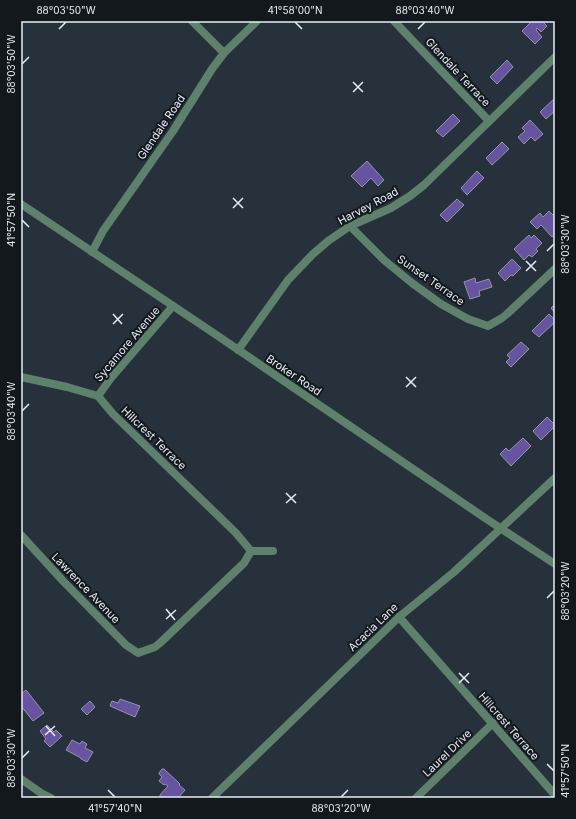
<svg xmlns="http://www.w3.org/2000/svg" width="576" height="819" font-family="Inter,sans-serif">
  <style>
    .building { fill: #6654a0; stroke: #9694a5 }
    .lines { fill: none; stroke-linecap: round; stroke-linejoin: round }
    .minor { stroke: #5d816b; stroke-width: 8 }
    .ticks { fill: none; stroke: #e6edf4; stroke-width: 1.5 }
    .labels { text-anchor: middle; stroke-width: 4; stroke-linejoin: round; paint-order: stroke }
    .street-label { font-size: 11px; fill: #e6edf4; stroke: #13181d }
    .neatline { fill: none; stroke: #e6edf4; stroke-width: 1.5 }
    .ticks-label { font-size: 10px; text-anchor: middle; fill: #e6edf4 }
  </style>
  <rect width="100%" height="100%" fill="#26313c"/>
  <!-- building -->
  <g class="building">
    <polygon points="532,21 542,21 547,26 541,32 537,28 536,30 542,37 535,44 522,31"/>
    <polygon points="507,60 513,67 497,84 490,77"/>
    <polygon points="555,98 555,111 546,119 540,112"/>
    <polygon points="453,114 460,121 443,137 436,131"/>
    <polygon points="530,120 543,134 535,141 531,137 524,144 518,137 525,131 522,128"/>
    <polygon points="502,142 509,149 492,165 486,158"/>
    <polygon points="367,161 384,180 378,186 371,178 362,187 351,176"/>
    <polygon points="477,171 484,178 467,195 461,188"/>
    <polygon points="457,199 464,205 447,222 440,215"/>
    <polygon points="549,211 553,215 555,213 555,234 552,237 542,226 541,225 537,229 530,222 540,213 543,217"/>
    <polygon points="529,235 531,238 534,235 542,243 536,249 538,251 532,257 529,255 524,260 514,249"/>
    <polygon points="512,259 521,268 513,276 511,275 505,281 498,273"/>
    <polygon points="475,278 476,283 489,279 492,287 479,291 480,296 470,299 464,282"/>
    <polygon points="555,304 555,313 551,308"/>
    <polygon points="549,314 555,320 555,322 539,337 532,331"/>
    <polygon points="521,342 529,349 511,367 506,362 510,358 507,355"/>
    <polygon points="547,417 555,425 555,426 541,440 533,431"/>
    <polygon points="523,438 531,446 511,466 500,454 506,448 509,451"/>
    <polygon points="26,690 44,713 33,721 21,706 21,694"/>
    <polygon points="120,699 140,706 135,717 110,706 112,701 118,703"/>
    <polygon points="90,701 95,707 87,715 81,709"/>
    <polygon points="47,725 54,732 56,730 62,736 50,747 44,741 46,739 40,731"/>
    <polygon points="72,740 80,744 82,741 87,744 85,748 93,752 87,762 81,759 81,758 66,750"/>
    <polygon points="162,769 164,769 180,784 179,785 185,790 178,798 161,798 160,797 160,795 168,786 165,784 164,785 159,781 162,777 159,774 159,773"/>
  </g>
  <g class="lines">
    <!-- minor -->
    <g class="minor">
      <polyline points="192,21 224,53"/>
      <polyline points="394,21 489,121"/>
      <polyline points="21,204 215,334 485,518 555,564"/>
      <polyline points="350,226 384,260 412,283 441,304 468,319 488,326 502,318 507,314 555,269"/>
      <polyline points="92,252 103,231 173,131 212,69 224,53 257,21"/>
      <polyline points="238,350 288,280 313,254 328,241 350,226 391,208 410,196 424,185 555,57"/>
      <polyline points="21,377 67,387 98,396 113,414 236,533 251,551"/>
      <polyline points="98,396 111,378 173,306"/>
      <polyline points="21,535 64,582 126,645 138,653 155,647 160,643 244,563 251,551"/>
      <polyline points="251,551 273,551"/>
      <polyline points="399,617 555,795"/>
      <polyline points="21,779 41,793 51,798"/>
      <polyline points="212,798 399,617 454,572 555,478"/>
      <polyline points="416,798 493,723"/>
    </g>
  </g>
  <!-- ticks -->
  <path class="ticks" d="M295,22l7,7M59,29l7,-7M418,29l7,-7M22,64l7,-7M353,82l10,10M353,92l10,-10M233,198l10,10M233,208l10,-10M22,220l7,7M547,251l7,-7M526,261l10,10M526,271l10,-10M113,314l9,10M113,324l10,-10M406,377l10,10M406,387l10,-10M22,411l7,-7M286,493l10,10M286,503l10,-9M547,598l7,-7M166,609l9,11M166,619l10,-9M459,673l10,10M459,683l10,-10M46,726l9,10M45,735l10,-9M22,758l7,-7M547,764l7,7M108,790l7,7M341,797l7,-7"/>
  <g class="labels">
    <!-- street labels -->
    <g class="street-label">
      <text transform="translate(458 72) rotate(47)" y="4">Glendale Terrace</text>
      <text transform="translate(161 127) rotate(-56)" y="4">Glendale Road</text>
      <text transform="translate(368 206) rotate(-28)" y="4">Harvey Road</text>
      <text transform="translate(431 280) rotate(35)" y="4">Sunset Terrace</text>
      <text transform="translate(127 344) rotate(-50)" y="4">Sycamore Avenue</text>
      <text transform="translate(294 375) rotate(34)" y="4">Broker Road</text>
      <text transform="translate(154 438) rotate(44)" y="4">Hillcrest Terrace</text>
      <text transform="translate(86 588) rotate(46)" y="4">Lawrence Avenue</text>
      <text transform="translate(373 627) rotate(-44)" y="4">Acacia Lane</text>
      <text transform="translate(509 726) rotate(49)" y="4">Hillcrest Terrace</text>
      <text transform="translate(447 753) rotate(-44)" y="4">Laurel Drive</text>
    </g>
  </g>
  <!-- border -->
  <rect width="576" height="819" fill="none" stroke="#13181d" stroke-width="44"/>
  <rect x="22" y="22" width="532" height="775" class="neatline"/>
  <g class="ticks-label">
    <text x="66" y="14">88°03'50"W</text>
    <text x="295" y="14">41°58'00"N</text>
    <text x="425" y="14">88°03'40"W</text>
    <text transform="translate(11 64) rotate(-90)" y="4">88°03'50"W</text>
    <text transform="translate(11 220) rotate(-90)" y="4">41°57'50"N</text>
    <text transform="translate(565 244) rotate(-90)" y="4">88°03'30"W</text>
    <text transform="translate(11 411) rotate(-90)" y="4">88°03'40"W</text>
    <text transform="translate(565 591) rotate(-90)" y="4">88°03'20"W</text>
    <text transform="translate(11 758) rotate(-90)" y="4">88°03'30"W</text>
    <text transform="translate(565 771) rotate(-90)" y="4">41°57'50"N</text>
    <text x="115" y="812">41°57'40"N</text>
    <text x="341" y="812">88°03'20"W</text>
  </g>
</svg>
